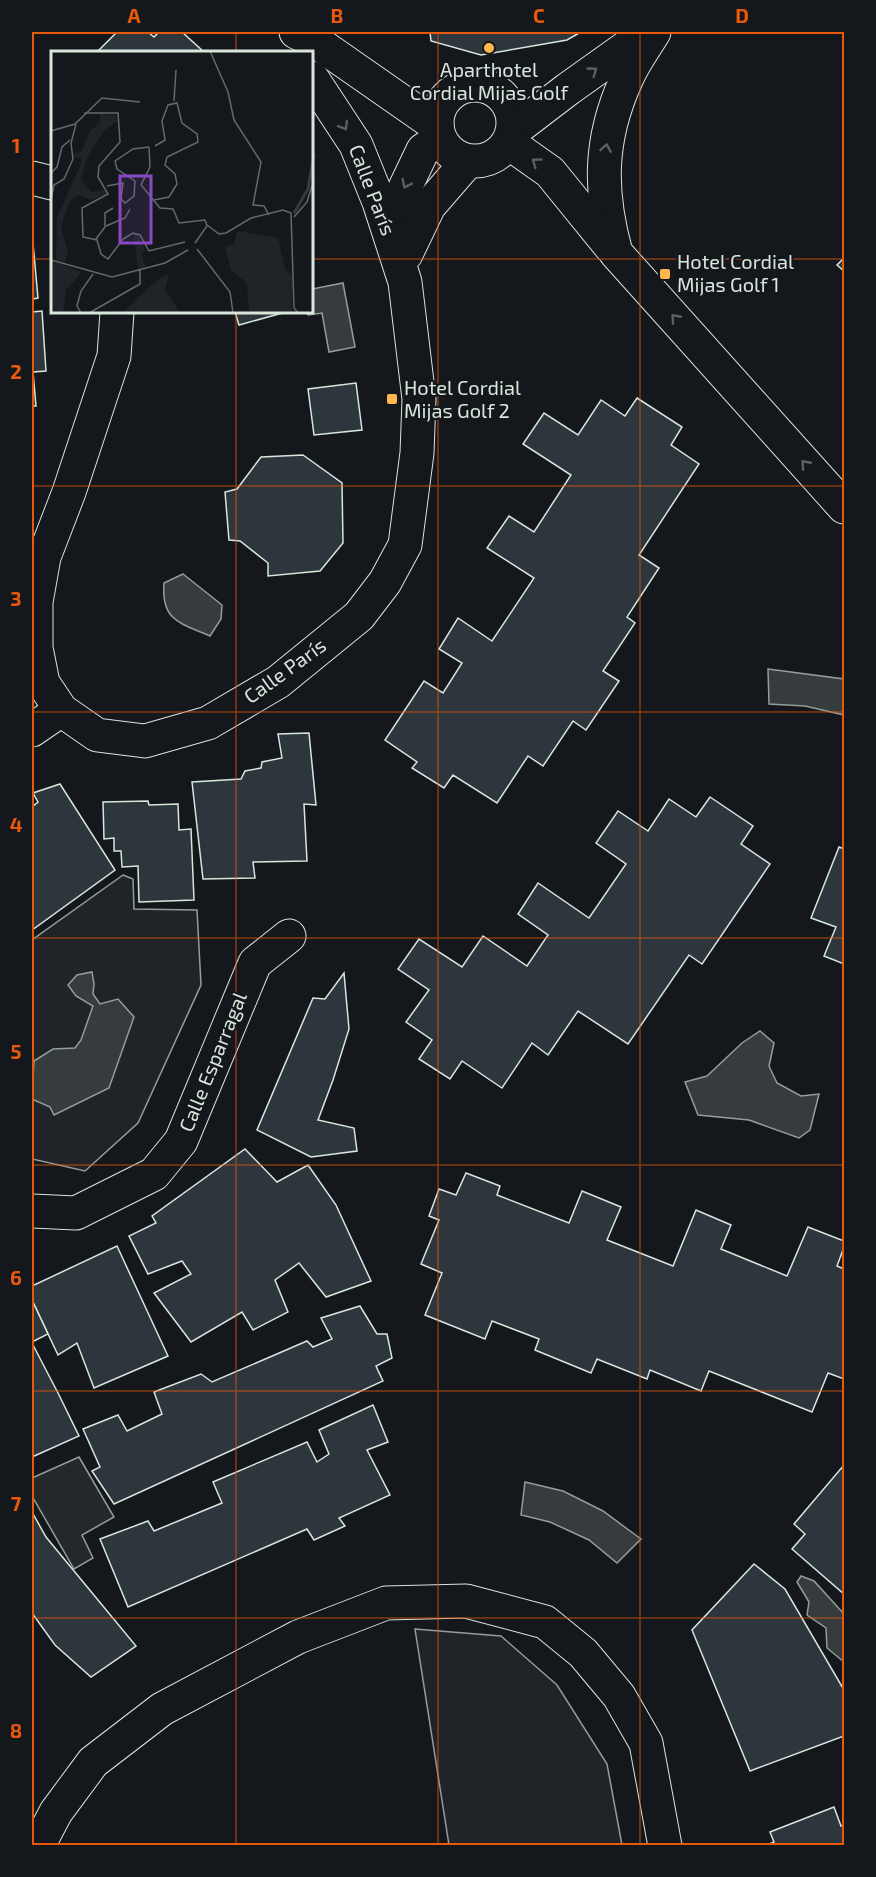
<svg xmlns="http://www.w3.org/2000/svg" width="876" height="1877" font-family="'Exo 2',sans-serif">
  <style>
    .green { fill: #202428; stroke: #939e99; stroke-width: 1.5 }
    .parking { fill: #24282b; stroke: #939e99; stroke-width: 1.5 }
    .water { fill: #363b3e; stroke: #939e99; stroke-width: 1.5 }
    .building { fill: #2c363c; stroke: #d8e6dc; stroke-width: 1.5 }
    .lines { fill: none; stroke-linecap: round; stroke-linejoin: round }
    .minor-casing { stroke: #d8e6dc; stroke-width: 35 }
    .minor { stroke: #14181c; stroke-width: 33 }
    .oneway { stroke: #59605f }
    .grid { fill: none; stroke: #e8590c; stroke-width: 1.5; stroke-opacity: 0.55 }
    .poi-dot { fill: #ffb74d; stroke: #14181c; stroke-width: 2 }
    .labels { text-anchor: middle; stroke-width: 4.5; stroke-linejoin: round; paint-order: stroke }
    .poi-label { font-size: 20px; fill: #d8e6dc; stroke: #14181c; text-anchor: start }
    .street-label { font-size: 20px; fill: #d8e6dc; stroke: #14181c }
    .inset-river { fill: none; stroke: #363b3e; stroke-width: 3 }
    .inset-road { fill: none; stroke: #626a69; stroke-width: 1.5 }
    .view { fill: #8948c3; fill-opacity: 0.15; stroke: #8948c3; stroke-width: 3 }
    .inset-edge { fill: none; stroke: #d8e6dc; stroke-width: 3 }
    .neatline { fill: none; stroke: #e8590c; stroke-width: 2 }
    .grid-label { font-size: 20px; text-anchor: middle; font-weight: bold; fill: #e8590c }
  </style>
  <rect width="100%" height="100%" fill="#14181c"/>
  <!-- green -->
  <g class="green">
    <polygon points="123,875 133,879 134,909 197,910 201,985 138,1123 85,1171 32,1159 32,940"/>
    <polygon points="415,1629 501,1636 557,1685 607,1764 622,1845 449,1845"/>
  </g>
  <!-- parking -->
  <polygon class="parking" points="79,1457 114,1517 82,1535 93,1558 74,1569 32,1496 32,1478"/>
  <!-- water -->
  <g class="water">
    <polygon points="343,283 355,347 329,352 322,313 308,315 307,312 312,312 312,289"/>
    <path d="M183,574l39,31 -1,14 -11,17c-30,-13 -49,-15 -46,-53z"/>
    <polygon points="768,669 844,679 844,715 805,706 769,704"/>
    <polygon points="92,972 94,984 93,994 100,1004 118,999 134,1017 109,1088 54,1115 50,1107 32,1099 34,1061 53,1049 75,1048 81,1040 93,1006 76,996 68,985 77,975"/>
    <polygon points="760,1031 774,1043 769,1066 777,1083 801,1096 819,1094 810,1130 799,1138 749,1120 698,1115 685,1082 707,1076 742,1043"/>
    <polygon points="525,1482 563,1491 603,1511 641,1539 617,1563 589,1540 550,1522 521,1515"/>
    <polygon points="801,1576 814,1581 844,1614 844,1662 827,1648 826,1628 807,1615 809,1602 797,1582"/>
  </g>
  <!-- building -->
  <g class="building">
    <polygon points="117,32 148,32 154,37 159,32 182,32 204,52 97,52"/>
    <polygon points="430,32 581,32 567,40 481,55 431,41"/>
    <polygon points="32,232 38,298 32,299"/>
    <polygon points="844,258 844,271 837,265"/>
    <polygon points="42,311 46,371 33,372 36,406 32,406 32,312"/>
    <polygon points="235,312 286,312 239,325"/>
    <polygon points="356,383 362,430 314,435 308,389"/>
    <polygon points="637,398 682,427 671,445 699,464 639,555 659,568 627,617 635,623 603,671 619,681 586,730 573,721 543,766 528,756 497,803 453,775 444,788 412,768 417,762 385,740 424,681 443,693 462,663 439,649 458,618 492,641 534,578 487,548 509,516 534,532 571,475 523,444 544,413 578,435 601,400 625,416"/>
    <polygon points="303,455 342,483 343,543 320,571 268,576 268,563 240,541 229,540 225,492 237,489 261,457"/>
    <polygon points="309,733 316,805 304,804 307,861 253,862 255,878 203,879 192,782 241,779 245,771 261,768 262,762 282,758 278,734"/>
    <polygon points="60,784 115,870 32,930 32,807 38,802 33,793"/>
    <polygon points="710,797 753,826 741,844 770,864 702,964 689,955 628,1044 578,1011 548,1055 532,1043 502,1088 462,1061 450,1079 419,1059 432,1040 406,1022 429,990 398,969 419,939 462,967 483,936 527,966 548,935 518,914 538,883 589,918 626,864 596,843 618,811 648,831 669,799 696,817"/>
    <polygon points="148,801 149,805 178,804 179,830 191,829 194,900 139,902 138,866 122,867 121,851 114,851 114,838 104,839 103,802"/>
    <polygon points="839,847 844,849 844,964 824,956 836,927 811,918"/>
    <polygon points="344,973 349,1029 333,1080 318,1120 354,1128 357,1151 311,1157 257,1130 313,998 325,999"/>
    <polygon points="245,1149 277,1182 308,1165 336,1205 371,1281 326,1297 299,1263 275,1280 288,1312 253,1330 242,1312 191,1342 154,1293 191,1274 182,1261 148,1274 129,1236 156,1223 152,1216"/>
    <polygon points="466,1173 500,1186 497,1195 569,1223 582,1191 621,1207 607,1240 673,1266 696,1210 731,1225 721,1249 787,1276 808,1227 844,1241 844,1247 837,1266 844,1269 844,1379 828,1373 812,1412 709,1371 701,1391 650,1370 647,1379 597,1359 591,1373 535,1350 539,1339 492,1321 485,1339 425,1315 442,1273 421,1264 439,1220 429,1216 439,1189 456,1195"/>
    <polygon points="117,1246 168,1356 94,1388 77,1343 58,1355 32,1300 32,1286"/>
    <polygon points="32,1300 48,1334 32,1342"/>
    <polygon points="360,1306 377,1334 387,1334 392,1358 376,1366 383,1381 114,1504 92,1471 100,1467 83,1429 118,1415 127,1431 162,1414 154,1392 201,1374 212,1382 307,1341 313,1347 332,1339 321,1318"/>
    <polygon points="32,1343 59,1395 79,1436 32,1457"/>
    <polygon points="373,1405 388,1442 367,1450 390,1495 339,1518 345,1526 314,1540 307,1529 128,1607 100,1539 148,1521 154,1531 222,1503 213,1482 307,1442 317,1462 329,1454 319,1430"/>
    <polygon points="844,1465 844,1594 792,1549 805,1534 794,1524"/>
    <polygon points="32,1512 46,1537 136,1646 91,1677 55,1645 32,1613"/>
    <polygon points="754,1564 785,1589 844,1690 844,1736 750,1771 692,1630"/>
    <polygon points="834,1807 841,1826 844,1825 844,1846 765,1846 774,1842 770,1832"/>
  </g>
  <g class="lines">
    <!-- minor casing -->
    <g class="minor-casing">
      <g id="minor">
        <polyline points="296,32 315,41 437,126"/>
        <path d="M654,32c-9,15 -21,31 -28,48 -27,60 -27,111 -10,173l228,254"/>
        <circle cx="475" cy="123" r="38"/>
        <polyline points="513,131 568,89 648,32"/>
        <polyline points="509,143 550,172 611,247"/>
        <polyline points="32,178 52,183"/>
        <polyline points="403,241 401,225 402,194 423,150 440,139"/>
        <polyline points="406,254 429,206 468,161"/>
        <polyline points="117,312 114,356 69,492 44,557 36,602 36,648 43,683 61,710 97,735 145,741 208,723 278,682 359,616 385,582 405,545 417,453 419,399 405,282 379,202 356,145 312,78"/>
        <polyline points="32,730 61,710"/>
        <polyline points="32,1211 76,1213 154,1174 181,1141 255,963 289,936"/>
        <polyline points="38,1846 56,1812 93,1762 162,1709 298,1637 386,1603 466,1601 545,1622 583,1653 619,1696 646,1743 665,1846"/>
      </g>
    </g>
    <!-- minor -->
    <use href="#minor" class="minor"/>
  </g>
  <!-- one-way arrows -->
  <defs><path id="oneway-chevron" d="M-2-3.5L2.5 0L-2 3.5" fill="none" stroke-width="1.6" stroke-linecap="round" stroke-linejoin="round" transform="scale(1.5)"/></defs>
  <g class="oneway">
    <use href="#oneway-chevron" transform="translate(593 71) rotate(-36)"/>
    <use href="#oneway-chevron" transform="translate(344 126) rotate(58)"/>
    <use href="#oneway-chevron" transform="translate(606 148) rotate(-81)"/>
    <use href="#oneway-chevron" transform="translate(536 162) rotate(-144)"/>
    <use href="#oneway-chevron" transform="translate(406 184) rotate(116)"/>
    <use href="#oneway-chevron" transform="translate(675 318) rotate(-132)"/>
    <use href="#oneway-chevron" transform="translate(805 464) rotate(-132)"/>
  </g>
  <!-- grid -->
  <path class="grid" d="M236,32v20M438,32v1814M640,32v1814M32,259h20M312,259h532M236,312v1534M32,486h812M32,712h812M32,938h812M32,1165h812M32,1391h812M32,1618h812"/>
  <!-- markers -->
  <g class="poi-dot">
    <circle cx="489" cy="48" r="6"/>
    <rect x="659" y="268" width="12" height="12" rx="3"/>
    <rect x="386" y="393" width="12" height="12" rx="3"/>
  </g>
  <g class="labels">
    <!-- poi labels -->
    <g class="poi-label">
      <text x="489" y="77" text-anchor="middle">Aparthotel<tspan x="489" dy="23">Cordial Mijas Golf</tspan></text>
      <text x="677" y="269">Hotel Cordial<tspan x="677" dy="23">Mijas Golf 1</tspan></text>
      <text x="404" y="395">Hotel Cordial<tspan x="404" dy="23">Mijas Golf 2</tspan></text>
    </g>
    <!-- street labels -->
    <g class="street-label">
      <text transform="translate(372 190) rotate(69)" y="7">Calle París</text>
      <text transform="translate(285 671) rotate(-36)" y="7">Calle París</text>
      <text transform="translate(213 1062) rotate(-68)" y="7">Calle Esparragal</text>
    </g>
  </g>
  <!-- overview -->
  <g transform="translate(51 51)">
    <rect width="262" height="262" fill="#14181c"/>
    <path d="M49,63l16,2 1,5 -13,10 -17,26 -6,23 10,12 14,-2 1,4 -13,6 -15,-5 -8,6 -9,25 7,26 -3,11 -9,-3 1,-43 24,-53v-6l-7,-1v-4l7,-1 9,-21 10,-8zM186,180l41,7 7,31 7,7v37h-43l-2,-30 -16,-13 -6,-23 9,-3zM83,183l5,2 6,14 -4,4 5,13 -8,2zM0,210l31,11 -16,18 -3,23h-12zM118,223l-4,15 15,24h-58l34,-32z" fill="#202428"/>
    <path class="inset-river" d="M243,162l14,-24 6,-35"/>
    <path class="inset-road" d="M159,0l18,41 6,28 27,42 -8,43 11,1 5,9M123,50l2,-31M33,62h34l2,29 -21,24 -1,11 10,17 -26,14 1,29 14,3 4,14 7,5 15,-20 10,-6 7,2 9,16 36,-9M0,80l24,-7 27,-26 38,4M98,96l1,20 -9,18 19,23 13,1 6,14 26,-3 2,6 -12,17M0,122l6,-6 5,-20 8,-7M84,130l-18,-12 -2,-8 18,-12 16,-2M56,135l16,-3 -2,16 4,4 9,-7 1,-15M0,148l3,-14 10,-6 9,-20 -2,-16 5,-19M103,149l15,-3 8,-13 -2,-10 -10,-9 2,-8 31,-15 -1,-8 -15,-11 -5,-20 -9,2 -6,16 3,19 -10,6M243,166l13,-15 7,-23M156,174l12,9 7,-1 25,-15 32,-8 8,3 3,95 4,5M55,175l19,-8 5,-9M45,188l9,-12v-14l8,-5M146,198l33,43 3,21M0,209l61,17 53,-14 23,-13M30,262l-4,-7 4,-15 12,-17M38,262l51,-29v-14"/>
    <path class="view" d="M69,125h31v67h-31z"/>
    <rect width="262" height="262" class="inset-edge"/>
  </g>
  <!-- border -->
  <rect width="876" height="1877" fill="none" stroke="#14181c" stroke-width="66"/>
  <rect x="33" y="33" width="810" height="1811" class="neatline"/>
  <g class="grid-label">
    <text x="134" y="23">A</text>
    <text x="337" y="23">B</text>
    <text x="539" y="23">C</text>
    <text x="742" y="23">D</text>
    <text x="16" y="153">1</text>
    <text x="16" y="379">2</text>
    <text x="16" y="606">3</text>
    <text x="16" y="832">4</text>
    <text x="16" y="1059">5</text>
    <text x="16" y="1285">6</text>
    <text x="16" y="1511">7</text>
    <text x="16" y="1738">8</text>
  </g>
</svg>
